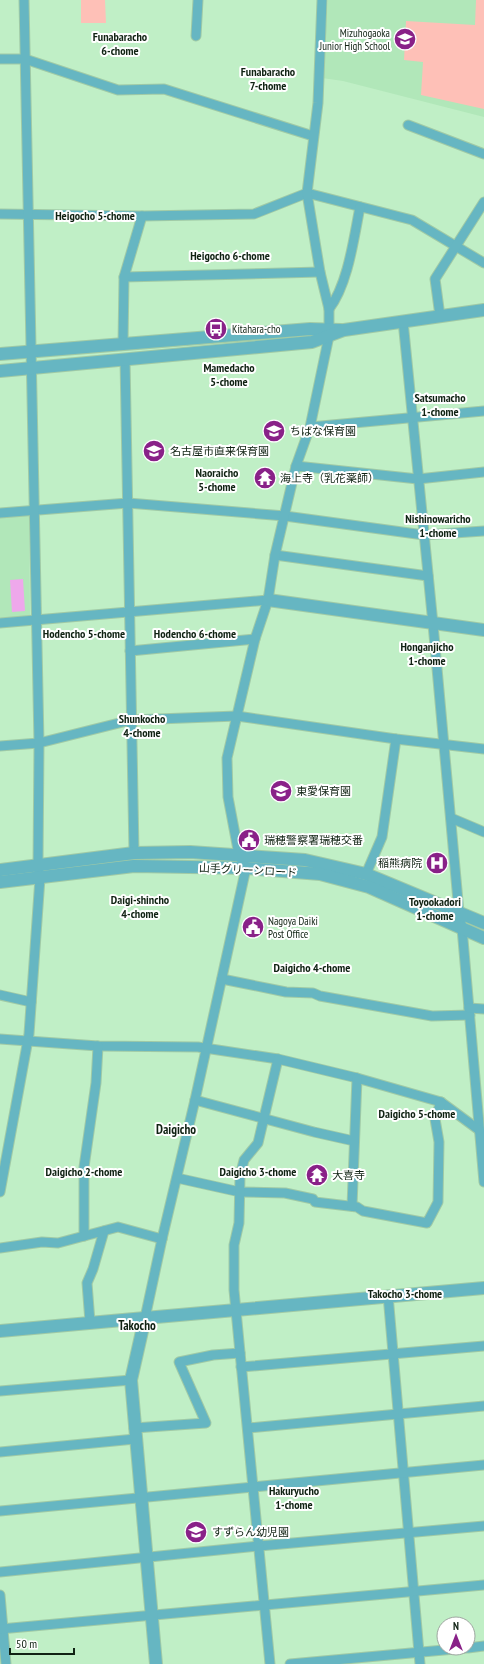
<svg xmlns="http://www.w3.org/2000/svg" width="484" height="1664" font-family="'PT Sans Narrow','Noto Sans JP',sans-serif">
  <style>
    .built { fill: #b1e7b9 }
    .green { fill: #fec0b7 }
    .water { fill: #eea8eb }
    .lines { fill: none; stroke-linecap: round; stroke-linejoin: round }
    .minor-casing { stroke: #a0caa6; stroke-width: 11 }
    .tertiary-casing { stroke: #a0caa6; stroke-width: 14 }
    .minor { stroke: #66b6c2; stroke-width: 9 }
    .tertiary { stroke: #66b6c2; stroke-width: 12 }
    .labels { text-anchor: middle; stroke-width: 4; stroke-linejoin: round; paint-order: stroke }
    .poi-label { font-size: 11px; fill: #102213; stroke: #fff; text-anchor: start }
    .street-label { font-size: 11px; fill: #102213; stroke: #fff }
    .neighbourhood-label { font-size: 12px; font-weight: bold; fill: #102213; stroke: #fff }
    .quarter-label { font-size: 13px; font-weight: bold; fill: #102213; stroke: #fff }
  </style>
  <rect width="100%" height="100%" fill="#c0efc6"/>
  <!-- built -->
  <g class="built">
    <polygon points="328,0 484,0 484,117 343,81 322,78"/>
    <polygon points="29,515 30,617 0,620 0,518"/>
  </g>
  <!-- green -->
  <g class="green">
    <polygon points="81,0 105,0 106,23 81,23"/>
    <polygon points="476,0 484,0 484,109 421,95 423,62 404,60 406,21 475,25"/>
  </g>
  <!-- water -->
  <polygon class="water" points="23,579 25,611 12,612 10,580"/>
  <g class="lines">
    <!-- minor casing -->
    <g class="minor-casing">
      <g id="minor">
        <polyline points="196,36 198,0"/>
        <polyline points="0,59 25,59 118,90 164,89 313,136"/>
        <polyline points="408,125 484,154"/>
        <polyline points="0,214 142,216 254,214 307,193 412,220 484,263"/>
        <polyline points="124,277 320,272"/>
        <path d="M329,309c19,-24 25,-72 31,-102"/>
        <polyline points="440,316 435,279 484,202"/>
        <polyline points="403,321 433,624 459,912 462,928 484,1182"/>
        <polyline points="123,344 124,277 142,216"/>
        <polyline points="125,359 134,853"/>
        <polyline points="310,427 484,411"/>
        <polyline points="296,466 418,479 484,472"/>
        <polyline points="0,513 128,503 285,516 424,535 484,531"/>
        <polyline points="275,555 428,576"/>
        <polyline points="0,623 268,600"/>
        <polyline points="130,651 255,639"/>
        <polyline points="0,746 39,743 131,720 237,716 396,739 484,749"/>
        <polyline points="451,818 484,832"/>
        <polyline points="366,874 382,837 396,739"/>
        <polyline points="222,979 286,992 313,993 320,996 432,1016 470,1015"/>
        <polyline points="0,995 31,1002"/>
        <polyline points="469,1008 484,1009"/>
        <polyline points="0,1039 98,1046 198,1047 278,1059 357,1078 441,1102 479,1130"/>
        <polyline points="195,1100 314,1132 354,1141"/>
        <polyline points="177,1178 240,1192 285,1193 313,1199 315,1202 357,1207 363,1211 427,1223 438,1202 439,1142 435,1119 441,1102"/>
        <polyline points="0,1192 29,1034 40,878 38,866 39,743 24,0"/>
        <polyline points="352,1206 357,1078"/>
        <polyline points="84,1236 84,1167 96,1083 98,1046"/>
        <polyline points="0,1248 42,1242 58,1243 118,1227 162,1239"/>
        <polyline points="388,1295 420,1664"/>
        <polyline points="145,1318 162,1239 195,1100 246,868 239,855 228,797 227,758 255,639 268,600 275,555 296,466 310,427 329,336 329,309 320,272 307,193 318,103 322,0"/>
        <polyline points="90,1322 87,1283 93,1269 104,1231"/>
        <polyline points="241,1367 484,1346"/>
        <polyline points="0,1391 131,1380"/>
        <polyline points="134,1428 206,1423 179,1362 213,1355 240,1353"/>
        <polyline points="248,1428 484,1406"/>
        <polyline points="0,1452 135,1439"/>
        <polyline points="0,1511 484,1465"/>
        <polyline points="0,1572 259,1546 484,1526"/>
        <polyline points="0,1595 6,1664"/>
        <polyline points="0,1629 484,1585"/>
        <polyline points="468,1648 484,1646"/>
        <polyline points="270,1664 234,1290 234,1245 239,1223 240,1176 244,1160 258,1143 278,1059"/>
        <polyline points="290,1664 466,1648"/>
      </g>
    </g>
    <!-- tertiary casing -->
    <g class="tertiary-casing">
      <g id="tertiary">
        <polyline points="0,354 310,329 341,330"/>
        <polyline points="0,371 312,342 344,330 484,310"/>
        <polyline points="268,600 484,630"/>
        <polyline points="0,870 134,853 190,852 305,860 366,874 484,923"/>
        <polyline points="0,882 134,866 246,868 320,874 369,887 484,938"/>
        <polyline points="145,1318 484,1288"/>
        <polyline points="0,1331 145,1318 131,1380 156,1664"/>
      </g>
    </g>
    <!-- minor -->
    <use href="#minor" class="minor"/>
    <!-- tertiary -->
    <use href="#tertiary" class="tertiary"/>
  </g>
  <!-- icons -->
  <defs>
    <g id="school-disc" transform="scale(1.15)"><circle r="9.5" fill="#892188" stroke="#fff"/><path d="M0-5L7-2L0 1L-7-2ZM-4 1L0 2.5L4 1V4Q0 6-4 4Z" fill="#fff"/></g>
    <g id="bus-disc" transform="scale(1.15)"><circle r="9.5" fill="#892188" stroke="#fff"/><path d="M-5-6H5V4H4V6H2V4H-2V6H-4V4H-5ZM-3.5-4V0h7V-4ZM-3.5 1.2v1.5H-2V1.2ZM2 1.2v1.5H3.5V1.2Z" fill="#fff"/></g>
    <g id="temple-disc" transform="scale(1.15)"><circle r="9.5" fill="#892188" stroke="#fff"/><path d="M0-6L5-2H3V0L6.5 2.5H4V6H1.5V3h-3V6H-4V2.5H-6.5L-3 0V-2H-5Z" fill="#fff"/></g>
    <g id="civic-disc" transform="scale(1.15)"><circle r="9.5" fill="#892188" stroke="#fff"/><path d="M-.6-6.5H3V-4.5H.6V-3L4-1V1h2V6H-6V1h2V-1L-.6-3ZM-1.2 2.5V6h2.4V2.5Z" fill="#fff"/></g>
    <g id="hospital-disc" transform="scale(1.15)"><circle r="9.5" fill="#892188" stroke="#fff"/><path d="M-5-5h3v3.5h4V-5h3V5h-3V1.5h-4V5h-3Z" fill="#fff"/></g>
  </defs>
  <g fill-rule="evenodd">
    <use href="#school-disc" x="405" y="39"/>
    <use href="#bus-disc" x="216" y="329"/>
    <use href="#school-disc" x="274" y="431"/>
    <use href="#school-disc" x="154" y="451"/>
    <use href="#temple-disc" x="265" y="478"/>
    <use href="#school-disc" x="281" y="791"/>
    <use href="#civic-disc" x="249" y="840"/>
    <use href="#hospital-disc" x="437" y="863"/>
    <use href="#civic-disc" x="253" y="927"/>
    <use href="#temple-disc" x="317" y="1175"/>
    <use href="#school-disc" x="196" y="1532"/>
  </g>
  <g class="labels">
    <!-- poi labels -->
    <g class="poi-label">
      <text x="390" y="37" text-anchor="end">Mizuhogaoka<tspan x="390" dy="13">Junior High School</tspan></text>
      <text x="232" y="333">Kitahara-cho</text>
      <text x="290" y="435">ちばな保育園</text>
      <text x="170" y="455">名古屋市直来保育園</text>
      <text x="280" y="482">海上寺（乳花薬師）</text>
      <text x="296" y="795">東愛保育園</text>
      <text x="264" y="844">瑞穂警察署瑞穂交番</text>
      <text x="422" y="867" text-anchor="end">稲熊病院</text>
      <text x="268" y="925">Nagoya Daiki<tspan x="268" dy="13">Post Office</tspan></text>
      <text x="332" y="1179">大喜寺</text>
      <text x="212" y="1536">すずらん幼児園</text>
    </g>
    <!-- street labels -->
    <g class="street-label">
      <text transform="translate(248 870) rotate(3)" y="4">山手グリーンロード</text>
    </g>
    <!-- neighbourhood labels -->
    <g class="neighbourhood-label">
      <text x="120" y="41">Funabaracho<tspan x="120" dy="14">6-chome</tspan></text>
      <text x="268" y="76">Funabaracho<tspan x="268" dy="14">7-chome</tspan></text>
      <text x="95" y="220">Heigocho 5-chome</text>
      <text x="230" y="260">Heigocho 6-chome</text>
      <text x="229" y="372">Mamedacho<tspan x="229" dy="14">5-chome</tspan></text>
      <text x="440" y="402">Satsumacho<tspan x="440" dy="14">1-chome</tspan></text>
      <text x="217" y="477">Naoraicho<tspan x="217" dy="14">5-chome</tspan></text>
      <text x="438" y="523">Nishinowaricho<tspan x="438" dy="14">1-chome</tspan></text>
      <text x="84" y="638">Hodencho 5-chome</text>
      <text x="195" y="638">Hodencho 6-chome</text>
      <text x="427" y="651">Honganjicho<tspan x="427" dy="14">1-chome</tspan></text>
      <text x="142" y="723">Shunkocho<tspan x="142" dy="14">4-chome</tspan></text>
      <text x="140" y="904">Daigi-shincho<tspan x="140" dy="14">4-chome</tspan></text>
      <text x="435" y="906">Toyookadori<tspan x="435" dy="14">1-chome</tspan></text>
      <text x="312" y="972">Daigicho 4-chome</text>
      <text x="417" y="1118">Daigicho 5-chome</text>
      <text x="84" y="1176">Daigicho 2-chome</text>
      <text x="258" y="1176">Daigicho 3-chome</text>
      <text x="405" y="1298">Takocho 3-chome</text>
      <text x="294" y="1495">Hakuryucho<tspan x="294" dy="14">1-chome</tspan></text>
    </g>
    <!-- quarter labels -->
    <g class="quarter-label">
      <text x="176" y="1134">Daigicho</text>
      <text x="137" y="1330">Takocho</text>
    </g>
  </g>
  <!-- north arrow -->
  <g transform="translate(456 1636)"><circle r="19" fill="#ffffff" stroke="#9fa7a1"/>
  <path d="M0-3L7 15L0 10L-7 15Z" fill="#892188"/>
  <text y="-6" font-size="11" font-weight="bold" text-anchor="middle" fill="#102213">N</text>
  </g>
  <!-- scale -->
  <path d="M10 1648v6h64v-6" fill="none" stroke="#102213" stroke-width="2"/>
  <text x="16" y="1648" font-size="12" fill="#102213" stroke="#ffffff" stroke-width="3" paint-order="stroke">50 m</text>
</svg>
